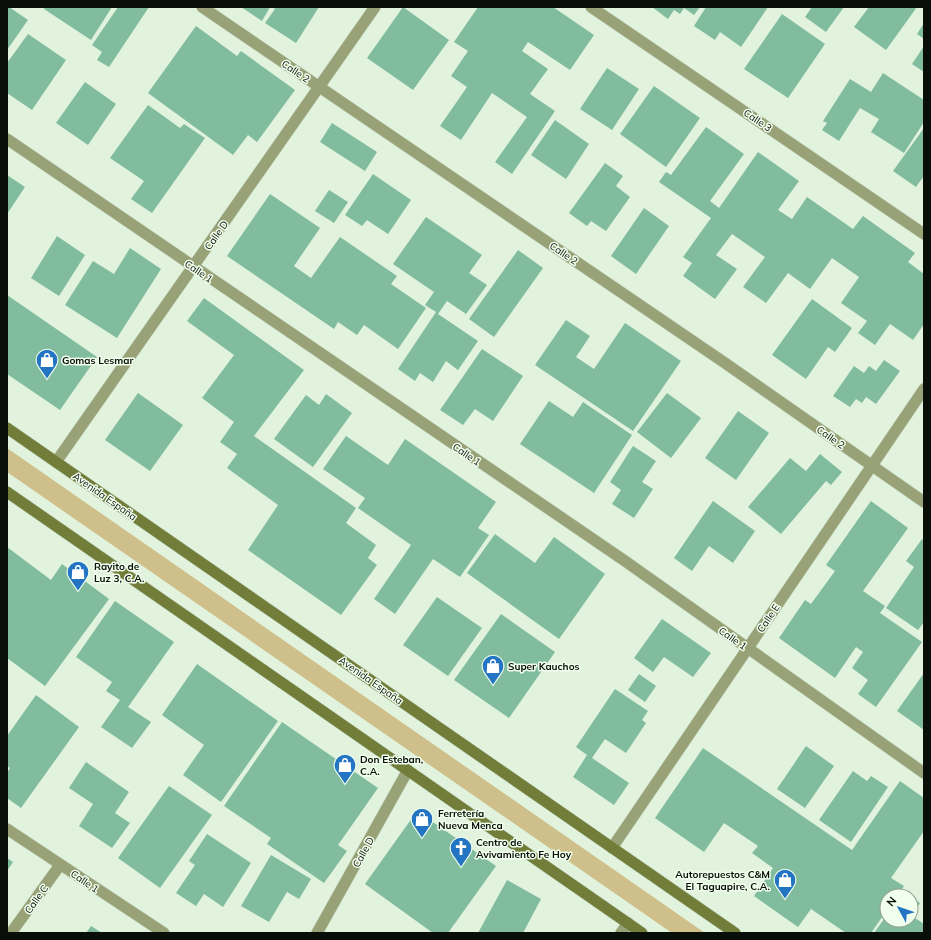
<svg xmlns="http://www.w3.org/2000/svg" width="931" height="940" font-family="Mulish,sans-serif">
  <style>
    .green { fill: #cfc08b }
    .building { fill: #81bc9f }
    .lines { fill: none; stroke-linecap: round; stroke-linejoin: round }
    .minor-casing { stroke: #becfbb; stroke-width: 12 }
    .secondary-casing { stroke: #becfbb; stroke-width: 12 }
    .minor { stroke: #99a277; stroke-width: 11 }
    .secondary { stroke: #727d3a; stroke-width: 11 }
    .labels { text-anchor: middle; stroke-width: 3; stroke-linejoin: round; paint-order: stroke }
    .street-label { font-size: 10px; fill: #090f08; stroke: #f1ffed }
    .poi-label { font-size: 10px; font-weight: bold; fill: #090f08; stroke: #f1ffed; text-anchor: start }
  </style>
  <rect width="100%" height="100%" fill="#e1f3dd"/>
  <!-- green -->
  <polygon class="green" points="7,448 705,933 672,933 7,472"/>
  <!-- building -->
  <g class="building">
    <polygon points="7,7 9,7 28,20 7,50"/>
    <polygon points="45,7 112,7 91,40 44,9"/>
    <polygon points="118,7 149,7 109,67 97,60 102,52 92,45"/>
    <polygon points="241,7 270,7 262,21"/>
    <polygon points="272,7 319,7 296,43 265,23 275,9"/>
    <polygon points="403,7 449,40 413,90 367,58"/>
    <polygon points="478,7 553,7 594,35 570,70 528,42 522,51 548,69 530,94 555,111 512,174 495,162 527,117 492,93 461,140 440,126 467,87 451,76 468,51 454,42"/>
    <polygon points="652,7 700,7 694,15 684,8 680,14 674,10 668,19"/>
    <polygon points="706,7 768,7 741,47 720,32 715,40 694,26"/>
    <polygon points="812,7 844,7 826,32 805,17"/>
    <polygon points="869,7 917,7 886,50 854,27"/>
    <polygon points="782,14 825,44 788,98 744,69"/>
    <polygon points="924,23 924,39 917,34"/>
    <polygon points="196,26 237,56 241,51 295,90 257,142 248,135 233,155 148,93"/>
    <polygon points="28,34 66,60 32,110 7,93 7,63"/>
    <polygon points="924,46 924,72 912,64"/>
    <polygon points="607,68 639,89 612,130 580,109"/>
    <polygon points="883,73 924,100 924,122 904,153 871,132 879,119 860,108 839,141 822,130 827,123 823,121 850,79 871,92"/>
    <polygon points="85,82 116,104 88,145 56,123"/>
    <polygon points="654,86 700,118 666,167 620,134"/>
    <polygon points="148,105 180,128 184,124 205,138 152,213 131,199 144,181 110,158"/>
    <polygon points="555,120 589,144 566,179 531,155"/>
    <polygon points="332,123 377,152 365,171 320,142"/>
    <polygon points="706,127 744,154 710,201 719,208 758,152 799,181 778,210 792,219 807,197 853,229 863,216 915,253 908,262 924,274 924,324 913,340 890,324 875,345 858,333 867,321 841,303 859,277 832,258 810,289 788,273 766,303 743,287 765,257 732,234 716,255 737,269 715,299 683,276 692,263 683,257 711,218 659,182 666,172 671,175"/>
    <polygon points="924,128 924,176 916,187 893,171"/>
    <polygon points="605,163 623,176 616,186 630,197 606,231 591,221 587,226 569,213"/>
    <polygon points="373,174 411,200 388,234 367,220 362,226 345,215"/>
    <polygon points="7,175 25,187 7,214"/>
    <polygon points="329,190 348,202 334,223 315,211"/>
    <polygon points="270,194 320,228 294,266 311,278 340,237 397,276 391,284 426,308 398,349 364,325 357,335 338,322 334,329 227,256"/>
    <polygon points="644,208 669,226 636,274 611,256"/>
    <polygon points="426,217 482,255 469,273 487,285 466,314 447,301 438,314 478,341 458,370 446,361 433,382 420,373 415,381 398,369 436,312 425,305 434,292 393,264"/>
    <polygon points="57,236 85,255 59,296 31,278"/>
    <polygon points="130,248 161,269 117,338 65,305 93,261 114,274"/>
    <polygon points="518,250 543,268 494,337 469,319"/>
    <polygon points="7,295 97,357 60,410 7,374"/>
    <polygon points="204,298 304,370 254,436 356,508 346,523 376,545 368,558 377,565 341,615 248,550 278,505 227,468 237,454 220,442 234,422 202,398 234,355 187,321"/>
    <polygon points="812,299 852,328 835,352 828,347 806,379 772,355"/>
    <polygon points="566,320 590,336 576,357 594,369 625,323 681,361 633,431 535,365"/>
    <polygon points="482,349 523,376 493,421 475,409 463,425 440,410"/>
    <polygon points="884,360 900,371 876,404 866,397 862,403 856,399 850,407 833,396 854,366 864,373 869,366 876,371"/>
    <polygon points="138,393 183,425 150,471 105,440"/>
    <polygon points="667,393 701,418 671,458 637,432"/>
    <polygon points="326,394 352,413 313,467 274,439 306,395 319,405"/>
    <polygon points="549,401 573,417 583,402 632,435 594,493 520,444"/>
    <polygon points="738,411 769,433 736,480 705,458"/>
    <polygon points="346,436 388,465 405,439 496,502 478,528 489,535 460,577 433,559 395,614 374,599 411,545 358,508 365,498 323,469"/>
    <polygon points="633,446 656,461 642,482 653,489 634,518 612,504 621,490 610,482"/>
    <polygon points="820,454 842,472 831,485 826,481 781,534 748,507 790,458 806,471"/>
    <polygon points="713,501 755,531 733,563 709,546 692,571 674,558"/>
    <polygon points="871,501 908,528 863,591 885,606 880,613 922,642 876,707 858,694 868,680 852,668 863,652 856,647 835,678 779,638 805,600 811,604 835,571 826,565"/>
    <polygon points="495,534 535,563 554,537 605,574 559,639 467,573"/>
    <polygon points="922,539 924,541 924,622 918,630 886,608 914,567 906,561"/>
    <polygon points="7,547 51,580 62,564 109,599 45,686 7,658"/>
    <polygon points="437,597 482,628 448,676 403,645"/>
    <polygon points="115,601 174,642 128,707 151,722 132,748 101,727 120,700 106,691 112,682 76,657"/>
    <polygon points="501,614 555,652 509,718 454,680"/>
    <polygon points="662,619 711,653 693,677 664,657 653,672 634,658"/>
    <polygon points="197,664 278,721 221,802 183,775 204,745 162,715"/>
    <polygon points="924,673 924,730 897,711"/>
    <polygon points="639,674 656,686 645,702 628,690"/>
    <polygon points="615,689 648,711 642,720 646,723 626,753 605,739 592,758 629,783 614,805 573,777 587,755 576,747"/>
    <polygon points="36,695 79,727 21,808 7,798 7,773 10,768 7,766 7,736"/>
    <polygon points="282,722 378,788 338,845 347,851 324,883 267,844 271,838 224,806"/>
    <polygon points="806,746 834,766 805,808 777,789"/>
    <polygon points="703,748 852,850 900,781 924,798 924,831 891,878 904,886 897,896 887,896 887,910 871,933 846,933 811,909 798,927 754,896 773,868 752,853 758,846 724,823 704,852 655,818"/>
    <polygon points="86,762 129,792 115,813 130,823 112,848 79,826 93,804 69,788"/>
    <polygon points="853,771 867,781 871,776 888,787 851,842 819,820"/>
    <polygon points="169,786 212,815 160,888 118,858"/>
    <polygon points="417,811 496,866 448,933 433,933 365,884"/>
    <polygon points="207,834 251,863 223,907 204,894 196,906 176,893 195,865 189,861"/>
    <polygon points="271,855 311,879 299,899 287,892 269,922 241,906"/>
    <polygon points="7,858 13,862 7,871"/>
    <polygon points="507,880 541,899 523,933 478,933"/>
    <polygon points="911,897 920,903 912,916 924,924 924,933 874,933 887,915 887,920 911,920"/>
    <polygon points="91,926 102,933 86,933"/>
  </g>
  <g class="lines">
    <!-- minor casing -->
    <g class="minor-casing">
      <g id="minor">
        <polyline points="202,7 725,363 924,502"/>
        <polyline points="591,7 924,234"/>
        <polyline points="7,139 625,561 924,773"/>
        <polyline points="56,462 375,7"/>
        <polyline points="7,829 164,933"/>
        <polyline points="612,848 924,389"/>
        <polyline points="11,933 60,865"/>
        <polyline points="317,933 408,770"/>
        <polyline points="621,933 628,923"/>
      </g>
    </g>
    <!-- secondary casing -->
    <g class="secondary-casing">
      <g id="secondary">
        <polyline points="7,428 735,933"/>
        <polyline points="7,492 642,933"/>
      </g>
    </g>
    <!-- minor -->
    <use href="#minor" class="minor"/>
    <!-- secondary -->
    <use href="#secondary" class="secondary"/>
  </g>
  <!-- icons -->
  <defs>
    <g id="shop-pin" transform="scale(1.15)"><path d="M0 17L-7.5 6A9.5 9.5 0 1 1 7.5 6Z" fill="#2374c2" stroke="#f1ffed"/><path d="M-5-2.5h2.3a2.7 3.5 0 0 1 5.4 0H5L5.5 6h-11ZM-1.5-2.5h3a1.5 2.3 0 0 0-3 0Z" fill="#fff"/></g>
    <g id="church-pin" transform="scale(1.15)"><path d="M0 17L-7.5 6A9.5 9.5 0 1 1 7.5 6Z" fill="#2374c2" stroke="#f1ffed"/><path d="M-1.2-6h2.4v3.5h3.3v2.4h-3.3V6h-2.4V-.1h-3.3v-2.4h3.3Z" fill="#fff"/></g>
  </defs>
  <g fill-rule="evenodd">
    <use href="#shop-pin" x="47" y="360"/>
    <use href="#shop-pin" x="78" y="572"/>
    <use href="#shop-pin" x="493" y="666"/>
    <use href="#shop-pin" x="345" y="765"/>
    <use href="#shop-pin" x="422" y="819"/>
    <use href="#church-pin" x="461" y="848"/>
    <use href="#shop-pin" x="785" y="880"/>
  </g>
  <g class="labels">
    <!-- street labels -->
    <g class="street-label">
      <text transform="translate(296 71) rotate(34)" y="4">Calle 2</text>
      <text transform="translate(758 120) rotate(34)" y="4">Calle 3</text>
      <text transform="translate(216 235) rotate(-55)" y="4">Calle D</text>
      <text transform="translate(564 253) rotate(34)" y="4">Calle 2</text>
      <text transform="translate(199 271) rotate(34)" y="4">Calle 1</text>
      <text transform="translate(831 437) rotate(35)" y="4">Calle 2</text>
      <text transform="translate(467 454) rotate(34)" y="4">Calle 1</text>
      <text transform="translate(105 496) rotate(35)" y="4">Avenida España</text>
      <text transform="translate(768 618) rotate(-56)" y="4">Calle E</text>
      <text transform="translate(733 638) rotate(35)" y="4">Calle 1</text>
      <text transform="translate(371 680) rotate(35)" y="4">Avenida España</text>
      <text transform="translate(363 852) rotate(-61)" y="4">Calle D</text>
      <text transform="translate(85 881) rotate(34)" y="4">Calle 1</text>
      <text transform="translate(36 899) rotate(-55)" y="4">Calle C</text>
    </g>
    <!-- poi labels -->
    <g class="poi-label">
      <text x="62" y="364">Gomas Lesmar</text>
      <text x="94" y="570">Rayito de<tspan x="94" dy="12">Luz 3, C.A.</tspan></text>
      <text x="508" y="670">Super Kauchos</text>
      <text x="360" y="763">Don Esteban,<tspan x="360" dy="12">C.A.</tspan></text>
      <text x="438" y="817">Ferretería<tspan x="438" dy="12">Nueva Menca</tspan></text>
      <text x="476" y="846">Centro de<tspan x="476" dy="12">Avivamiento Fe Hoy</tspan></text>
      <text x="770" y="878" text-anchor="end">Autorepuestos C&amp;M<tspan x="770" dy="12">El Taguapire, C.A.</tspan></text>
    </g>
  </g>
  <!-- border -->
  <rect width="931" height="940" fill="none" stroke="#090f08" stroke-width="16"/>
  <!-- north arrow -->
  <g transform="translate(899 908) rotate(310)"><circle r="19" fill="#f1ffed" stroke="#949f91"/>
  <path d="M0-3L7 15L0 10L-7 15Z" fill="#2374c2"/>
  <text y="-6" font-size="11" font-weight="bold" text-anchor="middle" fill="#090f08">N</text>
  </g>
</svg>
